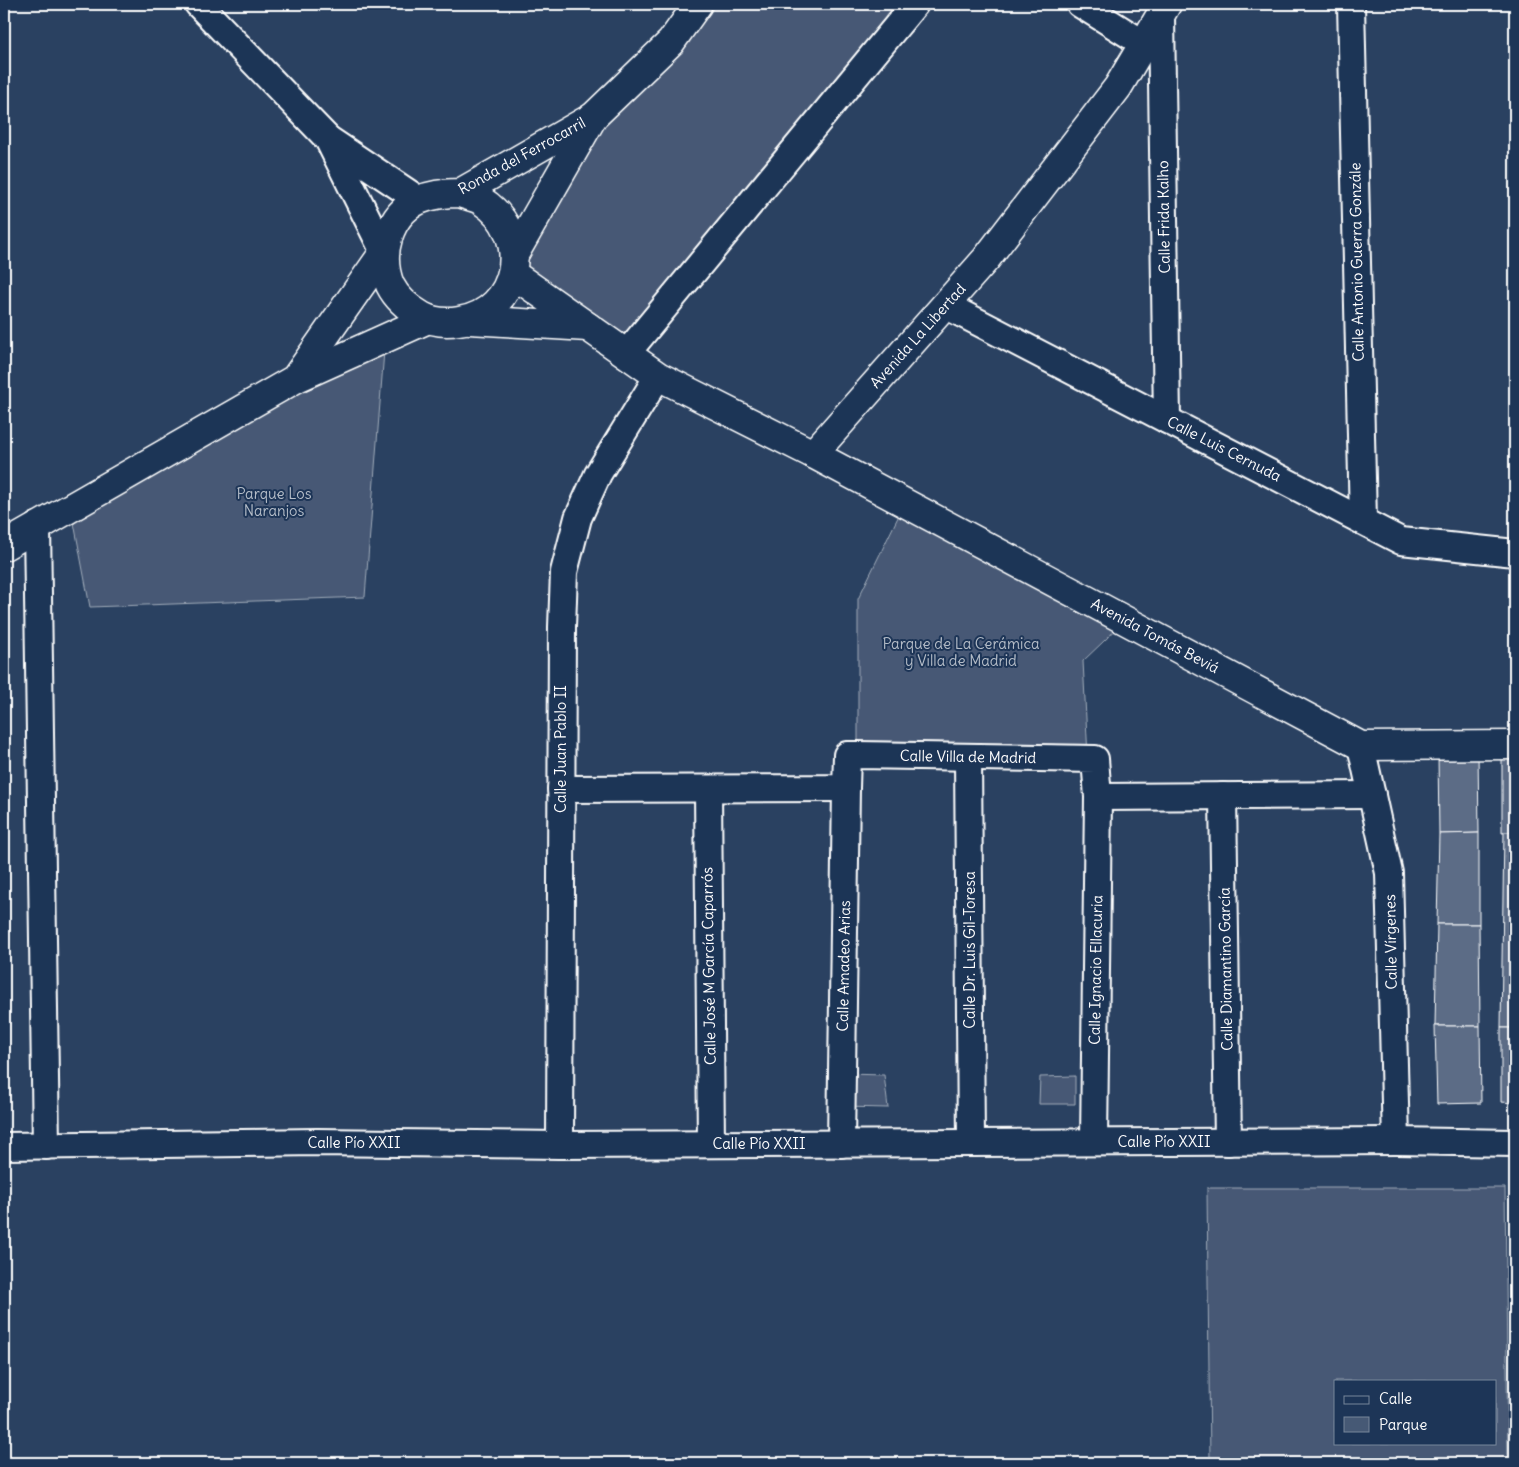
<svg xmlns="http://www.w3.org/2000/svg" width="1519" height="1467" font-family="Delius,sans-serif">
  <style>
    .green { fill: #465975; stroke: #a2acba; fill-rule: evenodd }
    .building { fill: #5b6c86; stroke: #fff }
    .lines { fill: none; stroke-linecap: round; stroke-linejoin: round }
    .street-casing { stroke: #fff; stroke-width: 30 }
    .secondary-casing { stroke: #fff; stroke-width: 31 }
    .street { stroke: #1d3557; stroke-width: 26 }
    .secondary { stroke: #1d3557; stroke-width: 28 }
    .labels { text-anchor: middle; stroke-width: 4; stroke-linejoin: round; paint-order: stroke }
    .street-label { font-size: 15px; fill: #fff; stroke: #1d3557 }
    .park-label { font-size: 15px; fill: #b5bdc8; stroke: #1d3557 }
  </style>
  <rect width="100%" height="100%" fill="#2a4161"/>
  <filter id="ink" filterUnits="userSpaceOnUse"><feTurbulence type="fractalNoise" baseFrequency=".02" numOctaves="2"/><feDisplacementMap in="SourceGraphic" scale="10" xChannelSelector="R" yChannelSelector="G"/><feConvolveMatrix kernelMatrix="1 2 1 2 8 2 1 2 1" color-interpolation-filters="sRGB"/></filter>
  <g filter="url(#ink)">
    <!-- green -->
    <g class="green">
      <polygon points="698,4 915,4 626,354 513,274 593,117"/>
      <polygon points="385,338 365,597 90,607 71,507"/>
      <polygon points="902,509 1126,620 1083,661 1088,757 858,755 858,599"/>
      <polygon points="846,1074 884,1075 888,1108 842,1107"/>
      <polygon points="1075,1076 1075,1104 1039,1104 1040,1077"/>
      <path d="M1207,1188h298l3,275h-298zM1335,1381h160v62h-160z"/>
    </g>
    <!-- building -->
    <g class="building">
      <polygon points="1478,752 1479,833 1439,834 1438,753"/>
      <polygon points="1502,754 1515,754 1515,832 1502,833"/>
      <polygon points="1504,832 1515,832 1515,1028 1501,1028"/>
      <polygon points="1479,833 1479,924 1437,924 1439,834"/>
      <polygon points="1437,924 1479,924 1480,1026 1435,1026"/>
      <polygon points="1435,1026 1480,1026 1481,1103 1437,1104"/>
      <polygon points="1501,1028 1515,1028 1515,1103 1501,1102"/>
    </g>
    <g class="lines">
      <!-- street casing -->
      <g class="street-casing">
        <g id="street">
          <polyline points="198,4 328,139 419,200"/>
          <polyline points="1080,4 1144,44"/>
          <polyline points="1351,4 1363,521"/>
          <polyline points="1161,15 1167,420"/>
          <polyline points="328,139 384,252"/>
          <polyline points="945,305 1401,541 1515,553"/>
          <polyline points="626,354 915,4"/>
          <polyline points="37,526 46,1146"/>
          <polyline points="1361,746 1389,873 1396,1141"/>
          <polyline points="968,757 971,1143"/>
          <polyline points="561,789 846,788 847,755 858,755 1095,759 1098,797 1372,795"/>
          <polyline points="708,789 711,1144"/>
          <polyline points="1223,796 1228,1142"/>
          <polyline points="1094,1142 1098,797"/>
          <polyline points="841,1144 846,788"/>
          <polyline points="560,1145 562,627 564,572 578,518 598,474 658,376"/>
          <polyline points="4,1146 317,1142 560,1145 1396,1141 1515,1143"/>
        </g>
      </g>
      <!-- secondary casing -->
      <g class="secondary-casing">
        <g id="secondary">
          <path d="M460,193c7,3 16,4 22,8 51,33 38,111 -23,120 -12,2 -26,1 -37,-5 -14,-8 -25,-17 -32,-31 -12,-31 -2,-70 29,-85 14,-6 27,-7 41,-7l133,-76"/>
          <polyline points="515,253 593,117 671,42 698,4"/>
          <polyline points="513,274 658,376 813,454 986,259 1118,87 1167,4"/>
          <polyline points="470,320 588,327"/>
          <polyline points="297,378 428,319"/>
          <polyline points="813,454 1361,746 1515,745"/>
          <polyline points="4,546 295,379 384,252"/>
        </g>
      </g>
      <!-- street -->
      <use href="#street" class="street"/>
      <!-- secondary -->
      <use href="#secondary" class="secondary"/>
    </g>
  </g>
  <g class="labels">
    <!-- street labels -->
    <g class="street-label">
      <text transform="translate(522 156) rotate(-29)" y="5">Ronda del Ferrocarril</text>
      <text transform="translate(1164 217) rotate(-91)" y="5">Calle Frida Kalho</text>
      <text transform="translate(1357 262) rotate(-91)" y="5">Calle Antonio Guerra Gonzále</text>
      <text transform="translate(918 336) rotate(-48)" y="5">Avenida La Libertad</text>
      <text transform="translate(1224 449) rotate(27)" y="5">Calle Luis Cernuda</text>
      <text transform="translate(1155 636) rotate(28)" y="5">Avenida Tomás Beviá</text>
      <text transform="translate(561 749) rotate(-90)" y="5">Calle Juan Pablo II</text>
      <text transform="translate(968 757) rotate(1)" y="5">Calle Villa de Madrid</text>
      <text transform="translate(1391 942) rotate(-91)" y="5">Calle Vírgenes</text>
      <text transform="translate(970 950) rotate(-90)" y="5">Calle Dr. Luis Gil-Toresa</text>
      <text transform="translate(709 966) rotate(-91)" y="5">Calle José M García Caparrós</text>
      <text transform="translate(844 966) rotate(-89)" y="5">Calle Amadeo Arias</text>
      <text transform="translate(1226 969) rotate(-91)" y="5">Calle Diamantino García</text>
      <text transform="translate(1096 970) rotate(-89)" y="5">Calle Ignacio Ellacuria</text>
      <text x="1164" y="1147">Calle Pío XXII</text>
      <text x="354" y="1148">Calle Pío XXII</text>
      <text x="759" y="1149">Calle Pío XXII</text>
    </g>
    <!-- park labels -->
    <g class="park-label">
      <text x="274" y="499">Parque Los<tspan x="274" dy="17">Naranjos</tspan></text>
      <text x="961" y="649">Parque de La Cerámica<tspan x="961" dy="17">y Villa de Madrid</tspan></text>
    </g>
  </g>
  <!-- margin -->
  <rect width="1519" height="1467" fill="none" stroke="#1d3557" stroke-width="20"/>
  <rect x="10" y="10" width="1499" height="1447" fill="none" stroke="#fff" stroke-width="2" filter="url(#ink)"/>
  <!-- legend -->
  <rect x="1334" y="1380" width="162" height="65" fill="#1d3557" stroke="#77869a"/>
  <rect x="1344" y="1396" width="25" height="8" fill="#1d3557" stroke="#77869a"/>
  <text x="1379" y="1404" font-size="15" fill="#ffffff">Calle</text>
  <rect x="1344" y="1417" width="25" height="15" fill="#465975" stroke="#77869a"/>
  <text x="1379" y="1430" font-size="15" fill="#ffffff">Parque</text>
</svg>
